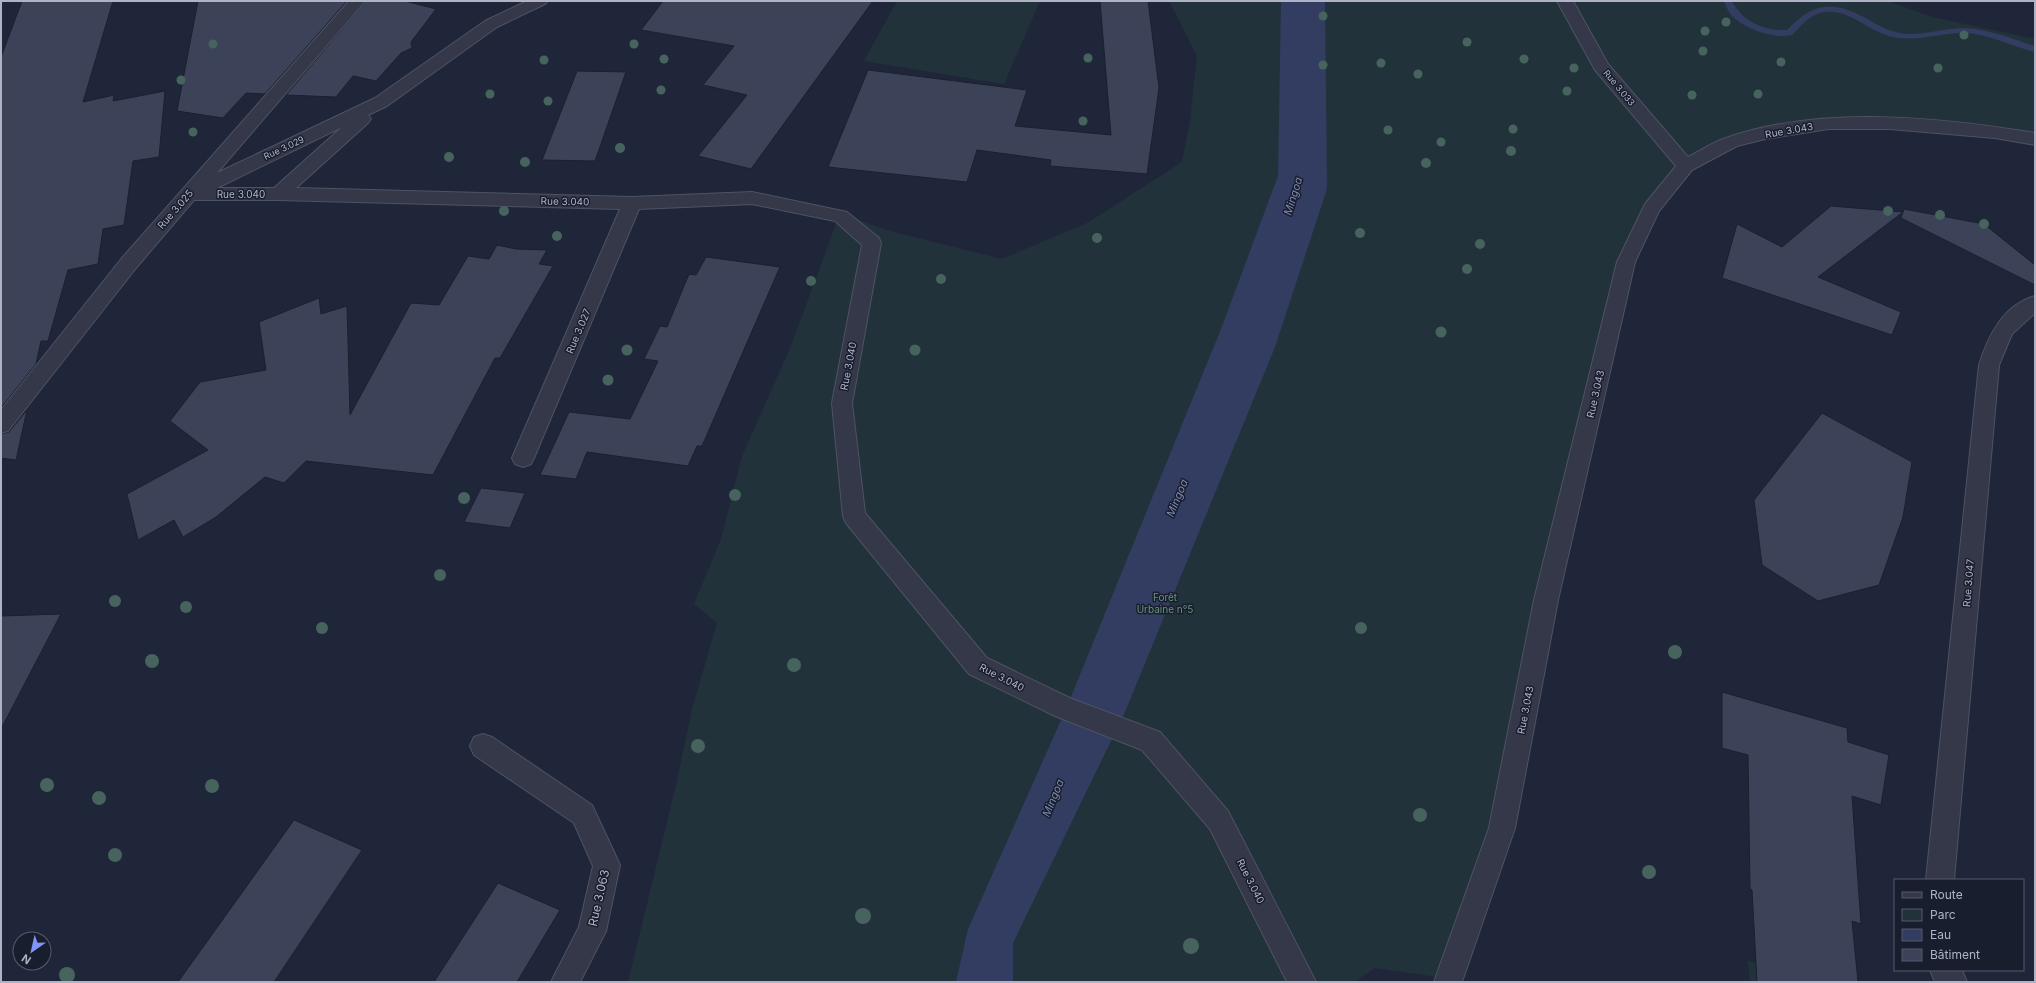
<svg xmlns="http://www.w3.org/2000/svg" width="2036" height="983" font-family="Inter,sans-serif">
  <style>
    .green { fill: #22323a }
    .water { fill: #333d61 }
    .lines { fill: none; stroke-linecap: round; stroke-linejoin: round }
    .stream { fill: #333d61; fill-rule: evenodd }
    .building { fill: #3c4359; stroke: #1b2030 }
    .minor-casing { stroke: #4e5364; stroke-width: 2 }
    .minor { fill: #343849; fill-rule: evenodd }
    .tree { fill: #46645d }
    .labels { text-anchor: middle; stroke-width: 3; stroke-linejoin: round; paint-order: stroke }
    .far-street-label { font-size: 9px; fill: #aeb3c6; stroke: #191e2e }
    .street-label { font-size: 10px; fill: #aeb3c6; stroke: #191e2e }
    .park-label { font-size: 10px; fill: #65977b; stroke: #191e2e }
    .water-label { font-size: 11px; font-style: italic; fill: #7d89b3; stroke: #191e2e }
    .near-street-label { font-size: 12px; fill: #aeb3c6; stroke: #191e2e }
  </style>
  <rect width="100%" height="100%" fill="#202639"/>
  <!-- green -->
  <g class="green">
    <polygon points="897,1 1040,1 1004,84 864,61"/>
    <polygon points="1169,1 1888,1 1932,17 2035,39 2035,139 1830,125 1734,144 1689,167 1629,255 1550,601 1515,809 1494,888 1451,979 1375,968 1354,982 628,982 676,785 692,709 717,623 694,604 721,539 742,456 791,346 840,213 886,230 1002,259 1089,222 1182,162 1190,121 1197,56"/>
    <polygon points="1748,961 1758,964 1829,982 1750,982"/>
  </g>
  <!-- water -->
  <polygon class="water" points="1281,1 1325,1 1327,189 1275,347 1125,712 1013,943 1013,982 956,982 968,929 1066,709 1221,329 1278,176"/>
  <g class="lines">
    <!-- stream -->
    <path class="stream" d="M1724,1h8c11,21 32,30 55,29 11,-11 21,-21 37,-23 27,-3 45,16 68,24 23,8 49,-3 72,-3 25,1 48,11 71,18v6c-24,-6 -46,-18 -71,-19 -26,0 -53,11 -78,2 -22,-8 -38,-26 -62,-23 -14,2 -23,14 -32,23 -18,4 -45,-5 -59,-18 -4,-4 -7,-10 -9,-16z"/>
  </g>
  <!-- building -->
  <g class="building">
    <polygon points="22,1 113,1 83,102 114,95 113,101 165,91 159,157 133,161 124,225 103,229 98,264 68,270 48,341 41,341 36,364 1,408 1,57"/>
    <polygon points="198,1 347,1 265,94 246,93 223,118 177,111"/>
    <polygon points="366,1 405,1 436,9 411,42 412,48 401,53 376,81 353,76 336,97 286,95"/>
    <polygon points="663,1 873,1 751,169 698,156 747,95 703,85 734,46 641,30"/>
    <polygon points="1100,1 1148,1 1159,88 1147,174 1050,166 1051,160 977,150 967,182 828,167 868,70 1027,90 1015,126 1111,135"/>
    <polygon points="577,71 626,72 595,161 542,160"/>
    <polygon points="1831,206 1903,212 1904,209 1984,224 2035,265 2035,285 1901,218 1903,212 1818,277 1901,312 1892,335 1722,278 1737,224 1782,247"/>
    <polygon points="497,245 516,249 547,250 539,264 553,266 500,358 495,358 433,475 306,461 284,483 265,477 216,517 183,537 174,520 138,540 127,494 208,450 170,421 200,382 266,370 259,322 319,298 321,314 347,306 350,415 411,303 439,305 468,256 489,259"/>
    <polygon points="706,257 780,267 702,446 697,446 688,466 587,452 576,479 540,475 569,412 630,419 658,361 644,359 660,326 667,327 689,274 696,275"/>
    <polygon points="27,410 16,460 1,458 1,434 9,432"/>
    <polygon points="1822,413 1912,462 1903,517 1879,585 1818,601 1762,565 1754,500"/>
    <polygon points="481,488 525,493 510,528 464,522"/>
    <polygon points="61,614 1,729 1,616"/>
    <polygon points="1722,692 1847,728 1848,742 1889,755 1881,805 1852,796 1861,924 1852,921 1858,982 1757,982 1752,890 1750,889 1748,755 1722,748"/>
    <polygon points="294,820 362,850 274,982 178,982"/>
    <polygon points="498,883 560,910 517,982 434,982"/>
  </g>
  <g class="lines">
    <!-- minor casing -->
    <g class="minor-casing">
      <g id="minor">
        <path d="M349,1h16l-148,172 158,-75 110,-77 42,-20h21l-3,3 -48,23 -110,79 -19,9 3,4 -3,4 -72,65 336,9 120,-5 95,20 32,26 2,5 -29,160 13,110 122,145 85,41 88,33 68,79 88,171h-29l-77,-153 -68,-79 -87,-34 -86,-42 -123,-151 -3,-7 -11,-113 30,-158 -27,-24 -83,-17 -113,5 -105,249 -3,6 -8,3 -8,-3 -3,-6 108,-249 -342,-9h-84l-58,68 -128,163 -7,2v-23l121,-152zM342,127l-68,61h-57z"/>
        <path d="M1557,1h16l35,63 80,93c12,-6 25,-15 38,-19 94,-33 213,-21 309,-5v12l-40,-7 -105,-9h-62l-63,10 -28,7 -45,24 -33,41 -24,51 -77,338 -43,228 -53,154h-28l55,-154 45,-228 83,-338 28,-58 31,-38 -81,-96z"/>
        <path d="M2035,296v17l-23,21 -13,31 -45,515h-28l53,-515c9,-29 24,-60 56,-69z"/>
        <polygon points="483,734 492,737 592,805 620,865 606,931 580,982 551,982 579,927 593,866 574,823 474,755 470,746 474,737"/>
        <polygon points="1930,970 1962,970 1967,982 1935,982"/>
      </g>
    </g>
    <!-- minor -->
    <use href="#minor" class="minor"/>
  </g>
  <!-- trees -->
  <g class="tree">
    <circle cx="1323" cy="16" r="4.5"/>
    <circle cx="1726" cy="22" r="4.5"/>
    <circle cx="1705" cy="31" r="4.5"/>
    <circle cx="1964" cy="35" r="4.5"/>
    <circle cx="1467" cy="42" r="4.5"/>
    <circle cx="213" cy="44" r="4.5"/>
    <circle cx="634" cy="44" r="4.5"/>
    <circle cx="1703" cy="51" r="4.5"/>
    <circle cx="1088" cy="58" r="4.5"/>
    <circle cx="664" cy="59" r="4.5"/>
    <circle cx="1524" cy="59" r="4.5"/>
    <circle cx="544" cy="60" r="4.5"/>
    <circle cx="1781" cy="62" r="4.5"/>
    <circle cx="1381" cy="63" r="4.5"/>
    <circle cx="1323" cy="65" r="4.5"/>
    <circle cx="1574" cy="68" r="4.5"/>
    <circle cx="1938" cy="68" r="4.5"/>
    <circle cx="1418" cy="74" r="4.5"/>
    <circle cx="181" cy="80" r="4.5"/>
    <circle cx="661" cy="90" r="4.5"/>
    <circle cx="1567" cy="91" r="4.5"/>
    <circle cx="490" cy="94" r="4.5"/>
    <circle cx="1758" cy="94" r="4.5"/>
    <circle cx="1692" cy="95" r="4.5"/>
    <circle cx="548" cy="101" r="4.5"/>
    <circle cx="1083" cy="121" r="4.5"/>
    <circle cx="1513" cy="129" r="4.5"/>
    <circle cx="1388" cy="130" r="4.5"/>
    <circle cx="193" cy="132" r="4.5"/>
    <circle cx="1441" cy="142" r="4.5"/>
    <circle cx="620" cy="148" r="5"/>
    <circle cx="1511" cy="151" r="5"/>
    <circle cx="449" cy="157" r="5"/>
    <circle cx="525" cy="162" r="5"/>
    <circle cx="1426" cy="163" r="5"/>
    <circle cx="504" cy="211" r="5"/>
    <circle cx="1888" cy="211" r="5"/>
    <circle cx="1940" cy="215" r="5"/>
    <circle cx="1984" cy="224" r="5"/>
    <circle cx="1360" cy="233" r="5"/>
    <circle cx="557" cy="236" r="5"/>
    <circle cx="1097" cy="238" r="5"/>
    <circle cx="1480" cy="244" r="5"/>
    <circle cx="1467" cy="269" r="5"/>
    <circle cx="941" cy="279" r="5"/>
    <circle cx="811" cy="281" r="5"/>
    <circle cx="1441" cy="332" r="5.5"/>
    <circle cx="627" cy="350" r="5.5"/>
    <circle cx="915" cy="350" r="5.5"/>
    <circle cx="608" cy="380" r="5.5"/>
    <circle cx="735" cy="495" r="6"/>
    <circle cx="464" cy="498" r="6"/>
    <circle cx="440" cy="575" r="6"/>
    <circle cx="115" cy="601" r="6"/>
    <circle cx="186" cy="607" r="6"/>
    <circle cx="322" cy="628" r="6"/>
    <circle cx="1361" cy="628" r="6"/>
    <circle cx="1675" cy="652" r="7"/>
    <circle cx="152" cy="661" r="7"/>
    <circle cx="794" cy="665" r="7"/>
    <circle cx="698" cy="746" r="7"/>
    <circle cx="47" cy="785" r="7"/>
    <circle cx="212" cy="786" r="7"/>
    <circle cx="99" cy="798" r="7"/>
    <circle cx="1420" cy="815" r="7"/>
    <circle cx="115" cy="855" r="7"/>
    <circle cx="1649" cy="872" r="7"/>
    <circle cx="863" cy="916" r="8"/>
    <circle cx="1191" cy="946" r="8"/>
    <circle cx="67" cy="975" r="8"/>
  </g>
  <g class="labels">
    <!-- far-street labels -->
    <g class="far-street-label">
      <text transform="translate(1619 88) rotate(50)" y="3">Rue 3.033</text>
      <text transform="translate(284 148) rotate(-25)" y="3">Rue 3.029</text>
    </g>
    <!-- street labels -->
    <g class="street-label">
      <text transform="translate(1789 130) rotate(-10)" y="4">Rue 3.043</text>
      <text x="241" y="198">Rue 3.040</text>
      <text transform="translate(565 201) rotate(1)" y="4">Rue 3.040</text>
      <text transform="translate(175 209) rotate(-49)" y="4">Rue 3.025</text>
      <text transform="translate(578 331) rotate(-67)" y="4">Rue 3.027</text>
      <text transform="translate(848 366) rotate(-79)" y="4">Rue 3.040</text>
      <text transform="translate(1595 394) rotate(-77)" y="4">Rue 3.043</text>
      <text transform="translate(1968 583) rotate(-85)" y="4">Rue 3.047</text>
      <text transform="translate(1002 677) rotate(27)" y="4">Rue 3.040</text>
      <text transform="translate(1525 710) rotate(-79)" y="4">Rue 3.043</text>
      <text transform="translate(1251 881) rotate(63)" y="4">Rue 3.040</text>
    </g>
    <!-- park labels -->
    <g class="park-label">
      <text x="1165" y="601">Forêt<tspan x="1165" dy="12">Urbaine n°5</tspan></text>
    </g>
    <!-- water labels -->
    <g class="water-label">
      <text transform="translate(1293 196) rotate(-73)" y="4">Mingoa</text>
      <text transform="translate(1177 498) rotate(-68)" y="4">Mingoa</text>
      <text transform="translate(1053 798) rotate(-68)" y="4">Mingoa</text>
    </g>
    <!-- near-street labels -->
    <g class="near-street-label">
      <text transform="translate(599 898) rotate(-77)" y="4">Rue 3.063</text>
    </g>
  </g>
  <!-- border -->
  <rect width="2036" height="983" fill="none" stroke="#aeb3c6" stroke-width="4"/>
  <!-- legend -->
  <rect x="1894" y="879" width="130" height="92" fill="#191e2e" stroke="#555a6b"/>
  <rect x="1902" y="892" width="20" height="6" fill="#343849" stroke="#555a6b"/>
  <text x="1930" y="899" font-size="12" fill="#aeb3c6">Route</text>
  <rect x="1902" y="909" width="20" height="12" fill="#22323a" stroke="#555a6b"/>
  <text x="1930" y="919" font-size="12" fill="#aeb3c6">Parc</text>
  <rect x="1902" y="929" width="20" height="12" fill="#333d61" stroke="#555a6b"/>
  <text x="1930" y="939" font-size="12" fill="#aeb3c6">Eau</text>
  <rect x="1902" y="949" width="20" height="12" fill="#3c4359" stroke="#555a6b"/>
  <text x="1930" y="959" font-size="12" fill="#aeb3c6">Bâtiment</text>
  <!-- north arrow -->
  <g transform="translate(32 951) rotate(214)"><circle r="19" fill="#191e2e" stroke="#555a6b"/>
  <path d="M0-3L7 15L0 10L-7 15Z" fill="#7f95fa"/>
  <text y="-6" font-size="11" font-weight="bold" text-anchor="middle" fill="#aeb3c6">N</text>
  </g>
</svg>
